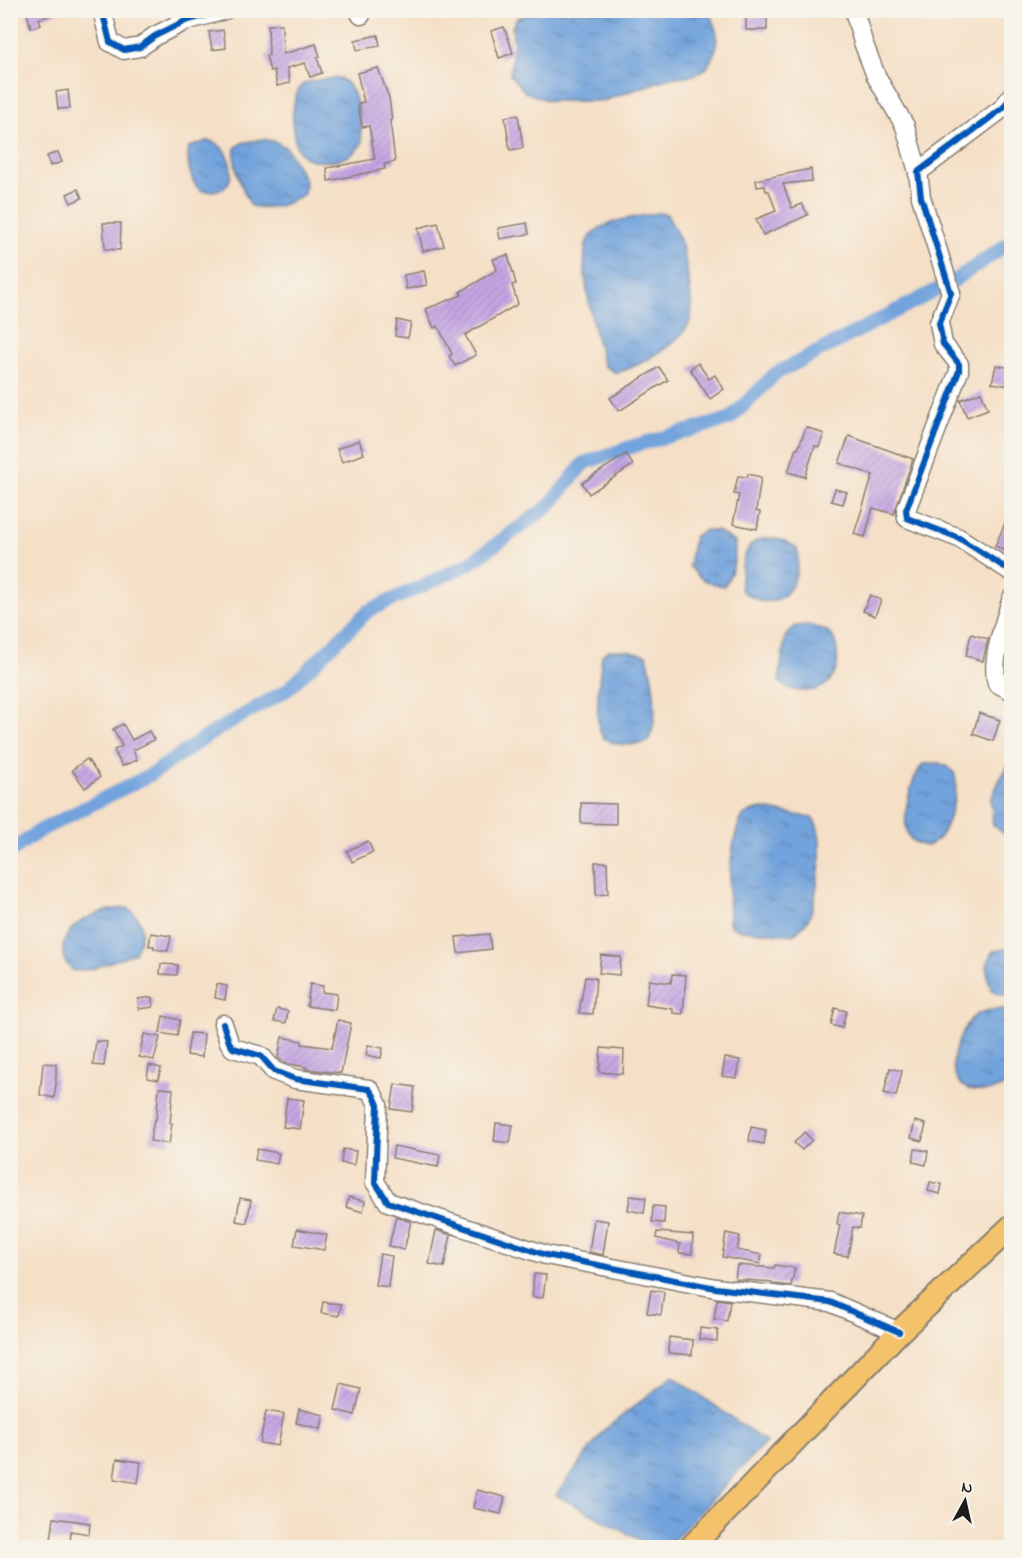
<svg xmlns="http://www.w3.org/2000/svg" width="1022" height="1558" font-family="'Indie Flower',sans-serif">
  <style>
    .water { fill: url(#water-ripples); stroke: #47607c; stroke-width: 1.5 }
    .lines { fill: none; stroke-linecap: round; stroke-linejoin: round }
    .canal { stroke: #72a3dc; stroke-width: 14 }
    .building { fill: url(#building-hatch) }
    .minor-casing { stroke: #887e71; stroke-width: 21 }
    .major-casing { stroke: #887e71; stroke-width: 26 }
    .minor { stroke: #fff; stroke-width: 18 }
    .major { stroke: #f3c26a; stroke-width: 22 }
    .cycleway-casing { stroke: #f7f3e8; stroke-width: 10 }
    .cycleway { stroke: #0057b8; stroke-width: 6 }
  </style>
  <defs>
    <pattern id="water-ripples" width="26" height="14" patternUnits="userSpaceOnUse" patternTransform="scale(1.5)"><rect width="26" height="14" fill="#72a3dc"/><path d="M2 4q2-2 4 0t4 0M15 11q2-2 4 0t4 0" fill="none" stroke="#5d84b2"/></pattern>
    <pattern id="building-hatch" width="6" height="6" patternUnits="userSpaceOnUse" patternTransform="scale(1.5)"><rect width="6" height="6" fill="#c5a6e3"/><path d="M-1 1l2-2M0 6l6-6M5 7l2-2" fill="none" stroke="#a98ec2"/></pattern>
  </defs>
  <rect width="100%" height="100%" fill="#f7f3e8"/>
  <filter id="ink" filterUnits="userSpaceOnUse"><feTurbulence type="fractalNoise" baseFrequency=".0167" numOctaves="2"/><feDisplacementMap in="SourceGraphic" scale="12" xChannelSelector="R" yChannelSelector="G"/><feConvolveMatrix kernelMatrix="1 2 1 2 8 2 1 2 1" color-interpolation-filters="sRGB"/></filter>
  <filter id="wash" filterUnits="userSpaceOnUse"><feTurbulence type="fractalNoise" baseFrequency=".008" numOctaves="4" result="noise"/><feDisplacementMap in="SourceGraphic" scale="24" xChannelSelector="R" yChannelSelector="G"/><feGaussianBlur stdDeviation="1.35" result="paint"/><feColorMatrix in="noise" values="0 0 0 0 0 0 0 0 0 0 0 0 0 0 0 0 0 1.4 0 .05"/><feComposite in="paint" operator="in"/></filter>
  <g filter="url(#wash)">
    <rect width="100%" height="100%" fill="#f5dfc6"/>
    <!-- water -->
    <g class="water">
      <polygon points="550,11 709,11 717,33 716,49 707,68 694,75 669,78 603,101 550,101 525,92 510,75 514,44 512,27 517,18 537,12"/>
      <path d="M340,78c20,12 20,44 22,65 -10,14 -14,14 -30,18 -10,1 -23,1 -31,-7 -11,-11 -12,-61 3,-70 8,-5 26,-5 36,-6z"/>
      <path d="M263,139l13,3 11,6 19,34 -2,12c-18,11 -33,17 -53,12 -9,-17 -19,-40 -16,-58l7,-5z"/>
      <path d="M207,141c17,0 29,25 22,41 0,1 -6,7 -6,7 -6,1 -14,3 -20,2 -13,-4 -17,-33 -14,-44z"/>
      <path d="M659,213l8,1c4,10 11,19 14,29 4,14 14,67 9,78 -8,22 -52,46 -74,52l-12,-7c-7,-23 -30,-112 -14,-130 16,-17 47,-19 69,-23z"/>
      <path d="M706,530l11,1 18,11c0,17 -1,30 -11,44 -19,-3 -23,-6 -35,-20l5,-30z"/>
      <path d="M773,538l11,3 13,7c6,38 -20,72 -56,42 0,-16 -1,-41 17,-50 4,-2 10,-1 15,-2z"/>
      <path d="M808,625c6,2 13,3 19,6 7,4 9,12 10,20 3,23 -8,40 -33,40 -10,0 -18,-2 -25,-10l6,-44 10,-11z"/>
      <path d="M609,650h18l20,5c6,24 14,67 0,87 -12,3 -30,5 -42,-3 -13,-8 -5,-69 -3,-84z"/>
      <polygon points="1011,761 1011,839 993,825 991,800 999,781"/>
      <path d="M939,763c4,2 10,4 13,7 11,12 -4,57 -13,68 -3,3 -8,6 -12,8 -5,-1 -13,-2 -17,-8 -11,-17 1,-60 13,-74z"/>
      <path d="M763,809l49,9c16,15 5,80 -3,100 -3,6 -11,12 -16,17l-51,-5 -12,-4c-4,-20 0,-99 15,-112 5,-3 12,-4 18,-5z"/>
      <path d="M128,908c18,14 16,25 7,45l-43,16 -18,2c-9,-7 -12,-13 -11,-24 4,-28 42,-38 65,-39z"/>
      <path d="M1006,949h5v47l-14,-3 -5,-3c-6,-13 -7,-27 1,-39z"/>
      <path d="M1007,1009l4,1v74c-7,2 -15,6 -22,7 -37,4 -42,-26 -29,-53 4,-8 8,-18 16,-23 10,-6 20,-6 31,-6z"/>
      <polygon points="673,1376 766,1442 667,1547 653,1547 556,1495 604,1430"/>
    </g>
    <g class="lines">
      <!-- canal -->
      <polyline class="canal" points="10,852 39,831 150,775 212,733 287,690 368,611 467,565 548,507 584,463 637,445 730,419 775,374 952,282 1012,241"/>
    </g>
    <g id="blocks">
      <!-- building -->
      <g class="building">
        <polygon points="26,10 59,10 59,12 39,19 41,25 31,28"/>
        <rect x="746" y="16" width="21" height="14"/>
        <polygon points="282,24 283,54 316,44 320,57 317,57 322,73 310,77 305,63 287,68 290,83 277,86 274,70 270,71 266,56 269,55 268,25"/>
        <polygon points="504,27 513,53 499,58 491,31"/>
        <polygon points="223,30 226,48 212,50 209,32"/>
        <polygon points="378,35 380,46 357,50 355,40"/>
        <polygon points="378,68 389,98 392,120 390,120 395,162 384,164 385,169 328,181 327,168 375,159 369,126 362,127 358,103 364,102 357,73"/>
        <polygon points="68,90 70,108 58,109 56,92"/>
        <polygon points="518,115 523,148 510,150 505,117"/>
        <polygon points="58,152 62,162 50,166 47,156"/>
        <polygon points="811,169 812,181 783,184 792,208 802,204 808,215 763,235 756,219 776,211 769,191 766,191 765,186 757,187 756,180"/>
        <polygon points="78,189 82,198 71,203 67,194"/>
        <polygon points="103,223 121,223 120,250 105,249"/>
        <polygon points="438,223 444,246 423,251 418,228"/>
        <polygon points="527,223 529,234 500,239 498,228"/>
        <polygon points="508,255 516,284 512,285 518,304 465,335 476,355 455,366 449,356 452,354 438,326 434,328 426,309 462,295 460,292 497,270 493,259"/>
        <polygon points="424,271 427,285 406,289 404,275"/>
        <polygon points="397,320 411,323 408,338 395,336"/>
        <polygon points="698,363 709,379 715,375 724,389 710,399 690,369"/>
        <polygon points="996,365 1011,368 1010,386 992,383"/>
        <polygon points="659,367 668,380 619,411 610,398"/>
        <polygon points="981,392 988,409 967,417 960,400"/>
        <polygon points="806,427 824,434 819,447 815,446 805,477 788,472 796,448 798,449"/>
        <polygon points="849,436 913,459 894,514 873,508 865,537 854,534 873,475 839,463"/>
        <polygon points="359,440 364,454 342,462 337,449"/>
        <polygon points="626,454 633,465 589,494 582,483"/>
        <polygon points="748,474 761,477 756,511 760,512 757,529 733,524 739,495 734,494 738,476 747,477"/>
        <polygon points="835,489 847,492 843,504 831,501"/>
        <polygon points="1011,510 1011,544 1008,552 995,546"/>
        <polygon points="870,595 881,600 875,616 863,611"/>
        <polygon points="971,634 988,639 983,661 966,656"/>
        <polygon points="979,713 1000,720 993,741 973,734"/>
        <polygon points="123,724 132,740 149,731 154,740 133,750 137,760 122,766 114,750 122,746 113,729"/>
        <polygon points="87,759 100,777 85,788 72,770"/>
        <polygon points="581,803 616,804 616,824 581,823"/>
        <polygon points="368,841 373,852 352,862 347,851"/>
        <polygon points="595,862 607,862 608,894 596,895"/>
        <polygon points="151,933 171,936 168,951 154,949 154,946 149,946"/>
        <polygon points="489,934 491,949 458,953 456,937"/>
        <polygon points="601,955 621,957 619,975 599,973"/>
        <polygon points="161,964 178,965 177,975 160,974"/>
        <polygon points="672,974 686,975 683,1014 673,1013 673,1009 646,1005 649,980 671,983"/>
        <polygon points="585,977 596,978 593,1014 579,1013"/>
        <polygon points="217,984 227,986 225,1000 215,998"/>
        <polygon points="310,984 323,986 322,992 337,994 335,1010 307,1006"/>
        <polygon points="152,997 153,1007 139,1009 138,999"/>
        <polygon points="835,1008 846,1011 842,1028 831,1025"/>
        <polygon points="277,1009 288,1011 286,1023 274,1021"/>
        <polygon points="163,1016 180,1020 177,1036 160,1033"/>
        <polygon points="338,1020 351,1023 341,1073 306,1069 306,1067 284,1063 278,1058 282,1037 302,1041 302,1044 332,1048"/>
        <polygon points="190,1033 204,1034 202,1057 187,1055"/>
        <polygon points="144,1034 160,1037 154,1060 139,1057"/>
        <polygon points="96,1041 107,1042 104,1066 93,1065"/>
        <polygon points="368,1045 383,1048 381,1058 366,1055"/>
        <polygon points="601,1048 624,1050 623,1074 599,1072"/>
        <polygon points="725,1058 740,1060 737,1078 722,1076"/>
        <polygon points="43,1063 56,1064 56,1084 54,1098 40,1095"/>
        <polygon points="149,1065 161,1068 158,1080 147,1078"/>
        <polygon points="890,1068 902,1071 896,1096 884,1093"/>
        <polygon points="395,1084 415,1087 412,1112 391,1109"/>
        <polygon points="159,1088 173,1089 170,1123 172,1123 169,1144 150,1141 154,1120 156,1120"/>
        <polygon points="287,1098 304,1100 300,1129 283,1127"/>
        <polygon points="915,1121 926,1124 922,1141 911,1138"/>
        <polygon points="496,1123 513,1125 510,1143 494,1141"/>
        <polygon points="751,1127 766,1130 764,1144 749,1141"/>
        <polygon points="804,1132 812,1140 802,1150 794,1143"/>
        <polygon points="394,1146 440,1155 438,1167 392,1158"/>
        <polygon points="257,1149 279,1153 277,1164 255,1160"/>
        <polygon points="343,1149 356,1151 354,1165 341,1163"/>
        <polygon points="915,1149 928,1151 926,1165 913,1162"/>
        <polygon points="930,1182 942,1184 940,1194 928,1191"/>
        <polygon points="630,1196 646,1198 644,1213 628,1210"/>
        <polygon points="349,1197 365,1201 363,1212 346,1207"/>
        <polygon points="240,1198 251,1200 247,1223 236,1221"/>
        <polygon points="653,1206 665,1207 664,1223 652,1222"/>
        <polygon points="839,1212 862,1216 860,1228 853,1227 848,1256 834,1254 840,1225 837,1224"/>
        <polygon points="396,1216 411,1222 404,1250 389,1246"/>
        <polygon points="594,1219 608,1221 603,1255 589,1252"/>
        <polygon points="297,1229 327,1235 324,1250 294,1245"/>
        <polygon points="436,1230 451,1235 444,1267 429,1264"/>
        <polygon points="657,1232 693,1235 692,1254 679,1253 680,1244 656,1238"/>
        <polygon points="726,1233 740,1236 737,1250 762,1255 760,1264 722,1257"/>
        <polygon points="380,1254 392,1256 388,1287 375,1285"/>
        <polygon points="737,1265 774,1268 775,1265 795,1268 791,1286 772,1284 772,1282 735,1279"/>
        <polygon points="534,1274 546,1275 543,1298 532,1297"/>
        <polygon points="651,1290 664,1292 661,1315 647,1313"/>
        <polygon points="717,1299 730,1301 727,1321 714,1319"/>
        <polygon points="323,1302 341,1304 339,1316 321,1313"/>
        <polygon points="700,1328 718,1330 717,1341 699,1339"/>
        <polygon points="669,1337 693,1340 692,1355 668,1353"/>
        <polygon points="341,1384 361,1389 355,1415 335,1410"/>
        <polygon points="299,1409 324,1415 321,1429 296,1423"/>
        <polygon points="266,1411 284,1414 278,1446 260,1443"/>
        <polygon points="117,1459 141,1462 138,1483 114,1479"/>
        <polygon points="477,1490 505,1497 501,1514 473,1508"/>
        <polygon points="54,1518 90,1523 89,1534 71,1531 70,1543 51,1540"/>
      </g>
    </g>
  </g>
  <g filter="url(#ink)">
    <use href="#blocks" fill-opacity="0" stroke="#887e71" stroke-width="1.5"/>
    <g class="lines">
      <!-- minor casing -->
      <g class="minor-casing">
        <g id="minor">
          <polyline points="102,10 110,42 124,50 140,47 155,36 185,21 225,10"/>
          <polyline points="359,10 361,15"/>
          <polyline points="854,10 863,42 876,76 905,126 918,172"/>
          <polyline points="1012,95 1003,108 918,172 921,197 951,293 939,323 943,344 959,364 959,371 906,510 907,518 959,538 1012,572"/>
          <path d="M1012,598c-7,23 -22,63 -15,85l15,8"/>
          <polyline points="223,1024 229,1042 233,1048 261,1056 274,1071 295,1079 369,1089 374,1096 378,1105 375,1182 388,1202 546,1255 716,1288 830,1302 899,1332"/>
        </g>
      </g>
      <!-- major casing -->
      <g class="major-casing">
        <polyline id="major" points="690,1548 750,1487 899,1332 1012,1226"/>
      </g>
      <!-- minor -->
      <use href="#minor" class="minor"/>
      <!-- major -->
      <use href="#major" class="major"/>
      <!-- cycleway casing -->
      <g class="cycleway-casing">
        <g id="cycleway">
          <polyline points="102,10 110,42 124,50 140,47 155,36 185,21 225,10"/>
          <polyline points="1012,95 1003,108 918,172 921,197 951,293 939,323 943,344 959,364 959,371 906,510 907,518 959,538 1012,572"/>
          <polyline points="223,1024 229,1042 233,1048 261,1056 274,1071 295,1079 369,1089 374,1096 378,1105 375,1182 388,1202 546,1255 716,1288 830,1302 899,1332"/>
        </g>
      </g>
      <!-- cycleway -->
      <use href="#cycleway" class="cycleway"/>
    </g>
  </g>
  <!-- margin -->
  <rect width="1022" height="1558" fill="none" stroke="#f7f3e8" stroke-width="36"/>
  <!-- north arrow -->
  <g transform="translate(965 1501) rotate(8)" stroke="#f7f3e8" stroke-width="4.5" paint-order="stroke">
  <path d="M0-4.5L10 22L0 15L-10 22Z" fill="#1c1c1c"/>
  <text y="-9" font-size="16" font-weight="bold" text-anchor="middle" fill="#1c1c1c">N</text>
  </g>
</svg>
